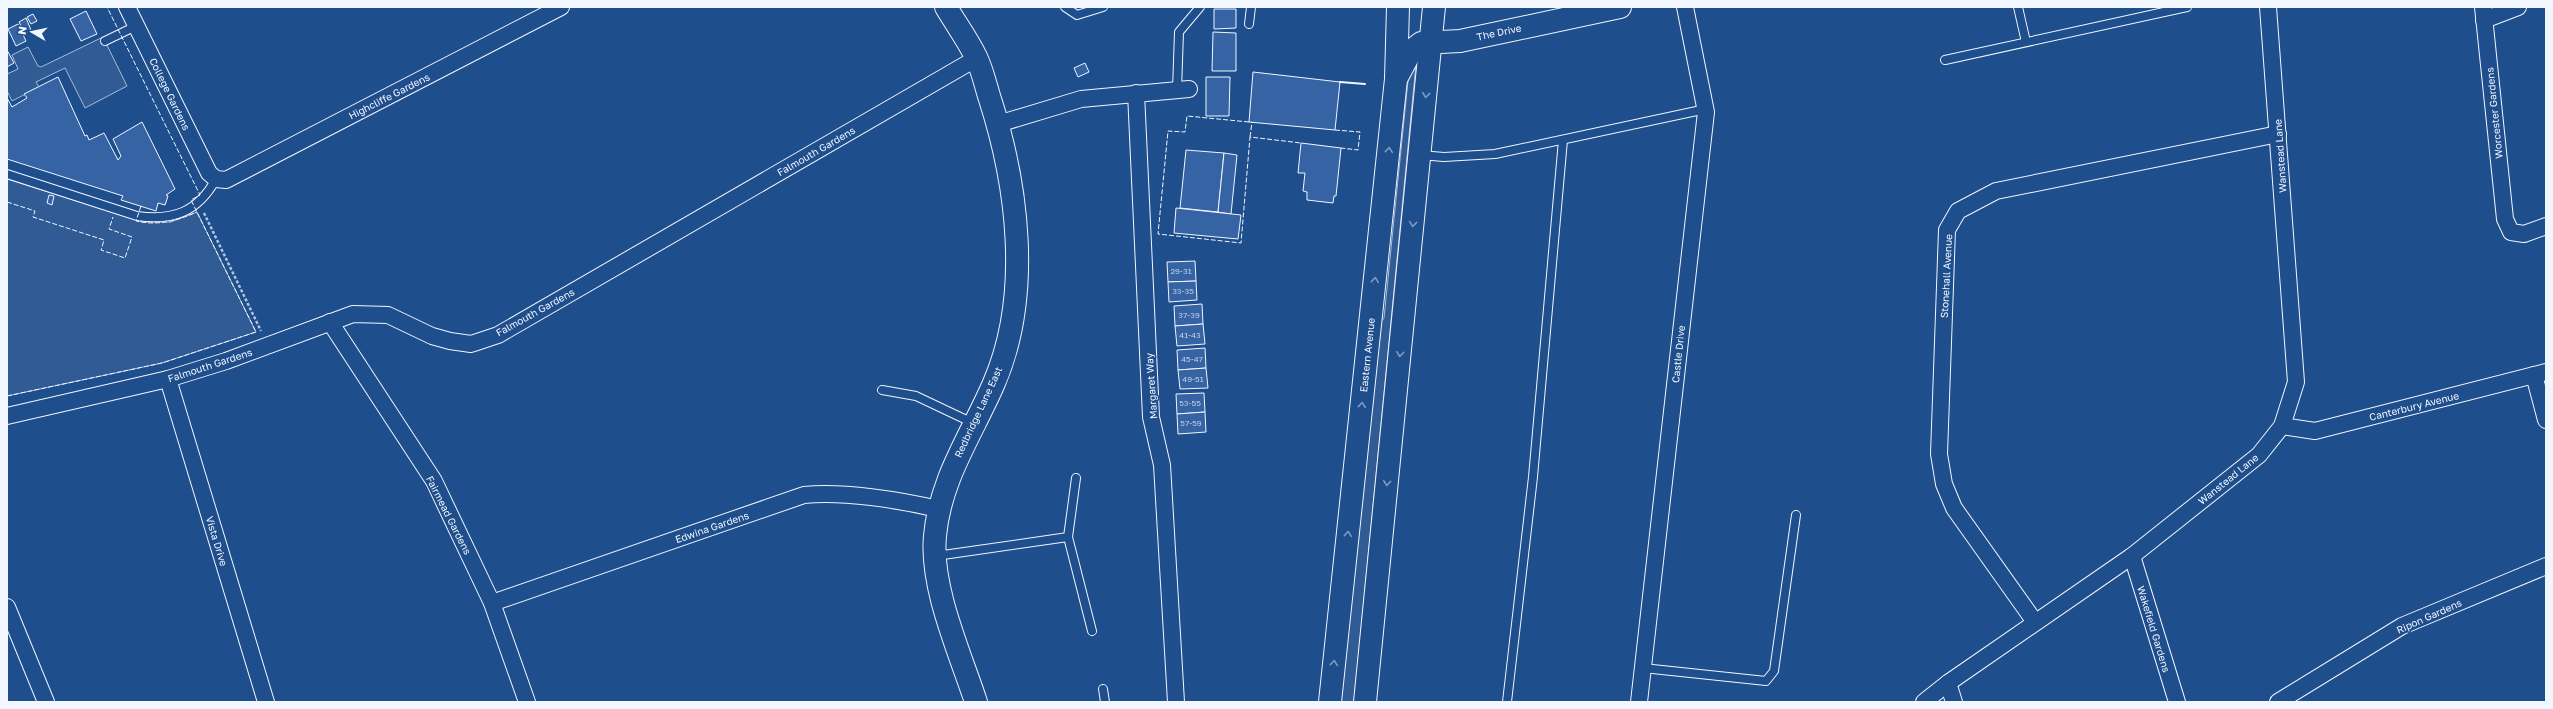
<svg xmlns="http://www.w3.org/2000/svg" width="2553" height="709" font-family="'Golos Text',sans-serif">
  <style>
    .built { fill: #305b95; stroke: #a8bbd7 }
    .building { fill: #3563a3; stroke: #f2f6ff }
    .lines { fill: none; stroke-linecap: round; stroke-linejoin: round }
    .lane-casing { stroke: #f2f6ff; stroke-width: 10 }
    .street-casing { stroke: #f2f6ff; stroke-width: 18 }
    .secondary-casing { stroke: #f2f6ff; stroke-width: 24 }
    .highway-casing { stroke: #f2f6ff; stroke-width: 24 }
    .path { stroke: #b3c4dc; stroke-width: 2.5; stroke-dasharray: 3 2; stroke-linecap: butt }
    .lane { stroke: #1f4e8c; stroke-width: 8 }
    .street { stroke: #1f4e8c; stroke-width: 16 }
    .secondary { stroke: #1f4e8c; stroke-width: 22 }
    .highway { stroke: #1f4e8c; stroke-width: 22 }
    .fence { stroke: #f2f6ff; stroke-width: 1; stroke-dasharray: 5 2; stroke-linecap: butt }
    .wall { stroke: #f2f6ff; stroke-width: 2 }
    .oneway { stroke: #7e9ac0 }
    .labels { text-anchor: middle; stroke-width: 3; stroke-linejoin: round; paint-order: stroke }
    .number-label { font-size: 8px; fill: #c3d1e8 }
    .street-label { font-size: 10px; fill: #f2f6ff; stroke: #1f4e8c }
  </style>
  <rect width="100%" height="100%" fill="#1f4e8c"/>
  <!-- built -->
  <g class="built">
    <polygon points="103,37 127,86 85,108 65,68 36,82 39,87 12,101 7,91 7,74 18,69 12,55 28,47 38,66 41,67"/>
    <polygon points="1417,54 1354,702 1338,702 1375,330 1384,318 1410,61"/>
    <polygon points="7,179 143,222 171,222 197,212 256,332 162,363 7,396"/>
  </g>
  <!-- building -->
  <g class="building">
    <polygon points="1214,9 1236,9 1236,28 1214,29"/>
    <polygon points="86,11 97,34 81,41 70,19"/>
    <polygon points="33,14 37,21 31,24 27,17"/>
    <polygon points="26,18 31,30 25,33 19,22"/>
    <polygon points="18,24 26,41 16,46 8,29"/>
    <polygon points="1213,32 1236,33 1236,71 1212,71"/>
    <polygon points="7,50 14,63 7,67"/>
    <polygon points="1085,63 1089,72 1078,77 1074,68"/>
    <polygon points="1253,72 1340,82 1335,130 1249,122"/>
    <polygon points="58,77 85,136 87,135 89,140 104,133 118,160 121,156 113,139 142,122 175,189 166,195 168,196 165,205 158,203 156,211 121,200 123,196 7,159 7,98 12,107 27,98 24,94"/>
    <polygon points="1206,77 1230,77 1229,116 1206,116"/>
    <polygon points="1301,143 1341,148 1336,196 1334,196 1333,203 1307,200 1307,192 1303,191 1305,173 1298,173"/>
    <polygon points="1186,150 1224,153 1218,212 1180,208"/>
    <polygon points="1224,153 1237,155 1231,214 1218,212"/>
    <polygon points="49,195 54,196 52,205 47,203"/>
    <polygon points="1176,208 1241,215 1238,239 1174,233"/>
    <polygon points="1195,261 1196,281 1168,282 1167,262"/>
    <polygon points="1196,281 1197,300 1169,302 1168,282"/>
    <polygon points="1202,304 1203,324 1175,326 1174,306"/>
    <polygon points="1203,324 1205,344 1177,346 1175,326"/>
    <polygon points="1205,348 1206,368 1178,370 1177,350"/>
    <polygon points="1206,368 1208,388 1180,389 1178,370"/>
    <polygon points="1204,393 1205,412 1177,414 1176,394"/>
    <polygon points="1205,412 1206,432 1178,434 1177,414"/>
  </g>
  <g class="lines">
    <!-- lane casing -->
    <g class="lane-casing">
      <g id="lane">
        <polyline points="1065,7 1077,15 1103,7"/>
        <polyline points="2018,7 2026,42"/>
        <polyline points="1249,24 1251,7"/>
        <polyline points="105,41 136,26"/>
        <polyline points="1945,60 2187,7"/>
        <polyline points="1177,90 1179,32 1200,7"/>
        <polyline points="1420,155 1444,157 1495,154 1706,109"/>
        <path d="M7,174l130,42c36,5 61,-4 79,-37"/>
        <polyline points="882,390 916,396 973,423"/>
        <polyline points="1076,478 1068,537 1092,631"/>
        <polyline points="936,556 1068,537"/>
        <polyline points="1643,668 1766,681 1774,671 1796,515"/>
        <polyline points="1103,689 1105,702"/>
        <polyline points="1507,702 1533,477 1563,140"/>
      </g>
    </g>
    <!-- street casing -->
    <g class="street-casing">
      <g id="street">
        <polyline points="127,7 209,173 216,179 226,180 561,7"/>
        <polyline points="2483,7 2505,219 2511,232 2524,234 2546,226"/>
        <polyline points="2484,20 2518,7"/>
        <polyline points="1136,93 1151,417 1162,465 1176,702"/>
        <polyline points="998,124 1081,99 1189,89"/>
        <polyline points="330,322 434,481 492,603 527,702"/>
        <polyline points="2534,375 2546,420"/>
        <polyline points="168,379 266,702"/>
        <polyline points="7,416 168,379 226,361 353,314 388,315 432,336 450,341 471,344 498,335 977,58"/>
        <polyline points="2282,426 2315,431 2546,372"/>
        <polyline points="2132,556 2177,702"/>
        <path d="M492,603l312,-108c39,-4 96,5 134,14"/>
        <polyline points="7,607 46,702"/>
        <polyline points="2035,622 1954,508 1944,484 1939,454 1947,230 1958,211 1996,191 2278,134"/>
        <polyline points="1948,683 1954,702"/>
        <polyline points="1639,702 1706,112 1685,7"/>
        <polyline points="1924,702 1948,683 2132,556 2259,455 2282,426 2296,382 2268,7"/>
        <polyline points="2278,702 2402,626 2546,566"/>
      </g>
    </g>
    <!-- secondary casing -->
    <g class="secondary-casing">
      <g id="secondary">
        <path d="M946,7c10,17 22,33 30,50 6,12 9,26 13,39 29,89 43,199 5,287 -22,51 -54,96 -59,153 -5,51 25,117 41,166"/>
        <polyline points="1396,79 1411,51 1421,43 1460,41 1620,7"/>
      </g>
    </g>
    <!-- highway casing -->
    <g class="highway-casing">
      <g id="highway">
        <polyline points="1330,702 1396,79 1398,7"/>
        <polyline points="1365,702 1434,7"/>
      </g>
    </g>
    <!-- path -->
    <polyline class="path" points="204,213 261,331"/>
    <!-- lane -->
    <use href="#lane" class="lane"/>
    <!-- street -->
    <use href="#street" class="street"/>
    <!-- secondary -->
    <use href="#secondary" class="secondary"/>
    <!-- highway -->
    <use href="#highway" class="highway"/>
    <!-- fence -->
    <g class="fence">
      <polyline points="1249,122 1187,116 1185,132 1168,131 1158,234 1241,243 1250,137 1301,143"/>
      <polyline points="1335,130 1360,132 1358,150 1341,148"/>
      <polyline points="1250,137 1252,122"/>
      <polyline points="7,202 35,211 33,217 104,240 101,250 125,258 132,237 109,229 113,217"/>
      <path d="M141,206l-5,15c22,5 40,0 61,-9"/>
      <polyline points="7,396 162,363 256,332 191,200 200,195 107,7"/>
    </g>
    <!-- wall -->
    <polyline class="wall" points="1340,82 1365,84"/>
  </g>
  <!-- one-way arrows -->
  <defs><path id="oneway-chevron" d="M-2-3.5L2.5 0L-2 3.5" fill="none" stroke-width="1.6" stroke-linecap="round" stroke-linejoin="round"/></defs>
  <g class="oneway">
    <use href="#oneway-chevron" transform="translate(1426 95) rotate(96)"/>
    <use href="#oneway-chevron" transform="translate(1389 150) rotate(-84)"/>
    <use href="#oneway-chevron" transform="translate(1413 224) rotate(96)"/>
    <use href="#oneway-chevron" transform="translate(1375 280) rotate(-84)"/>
    <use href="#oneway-chevron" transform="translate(1400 354) rotate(96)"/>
    <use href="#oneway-chevron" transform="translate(1362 405) rotate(-84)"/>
    <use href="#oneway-chevron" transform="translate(1387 483) rotate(96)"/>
    <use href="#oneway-chevron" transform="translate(1348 534) rotate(-84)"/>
    <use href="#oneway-chevron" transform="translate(1334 663) rotate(-84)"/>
  </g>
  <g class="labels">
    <!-- number labels -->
    <g class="number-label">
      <text x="1181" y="274">29-31</text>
      <text x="1183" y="294">33-35</text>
      <text x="1189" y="318">37-39</text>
      <text x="1190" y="338">41-43</text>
      <text x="1192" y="362">45-47</text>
      <text x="1193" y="382">49-51</text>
      <text x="1190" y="406">53-55</text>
      <text x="1191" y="426">57-59</text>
    </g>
    <!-- street labels -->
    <g class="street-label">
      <text transform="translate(1499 32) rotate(-12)" y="4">The Drive</text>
      <text transform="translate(170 94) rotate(64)" y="4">College Gardens</text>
      <text transform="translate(389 96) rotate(-27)" y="4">Highcliffe Gardens</text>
      <text transform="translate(2494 113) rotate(-96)" y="4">Worcester Gardens</text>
      <text transform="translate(816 151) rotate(-30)" y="4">Falmouth Gardens</text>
      <text transform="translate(2280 156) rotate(-94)" y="4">Wanstead Lane</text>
      <text transform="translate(1946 276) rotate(-87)" y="4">Stonehall Avenue</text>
      <text transform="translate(535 312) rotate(-29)" y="4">Falmouth Gardens</text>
      <text transform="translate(1678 354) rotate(-84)" y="4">Castle Drive</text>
      <text transform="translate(1367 355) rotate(-84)" y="4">Eastern Avenue</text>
      <text transform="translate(210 365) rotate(-18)" y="4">Falmouth Gardens</text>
      <text transform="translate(1151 386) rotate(-94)" y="4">Margaret Way</text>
      <text transform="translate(2414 406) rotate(-14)" y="4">Canterbury Avenue</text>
      <text transform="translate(978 412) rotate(-65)" y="4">Redbridge Lane East</text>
      <text transform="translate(2228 479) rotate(-39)" y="4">Wanstead Lane</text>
      <text transform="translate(449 515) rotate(63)" y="4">Fairmead Gardens</text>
      <text transform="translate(712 527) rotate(-19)" y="4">Edwina Gardens</text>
      <text transform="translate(217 541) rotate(73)" y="4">Vista Drive</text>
      <text transform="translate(2429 616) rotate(-24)" y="4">Ripon Gardens</text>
      <text transform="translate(2154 629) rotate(73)" y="4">Wakefield Gardens</text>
    </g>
  </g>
  <!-- border -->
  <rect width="2553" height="709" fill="none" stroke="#f2f6ff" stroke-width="16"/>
  <!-- north arrow -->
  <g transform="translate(32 32) rotate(279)" stroke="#1f4e8c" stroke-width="3" paint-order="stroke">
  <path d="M0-3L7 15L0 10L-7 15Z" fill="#f2f6ff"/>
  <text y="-6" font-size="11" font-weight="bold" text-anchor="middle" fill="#f2f6ff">N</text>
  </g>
</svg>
